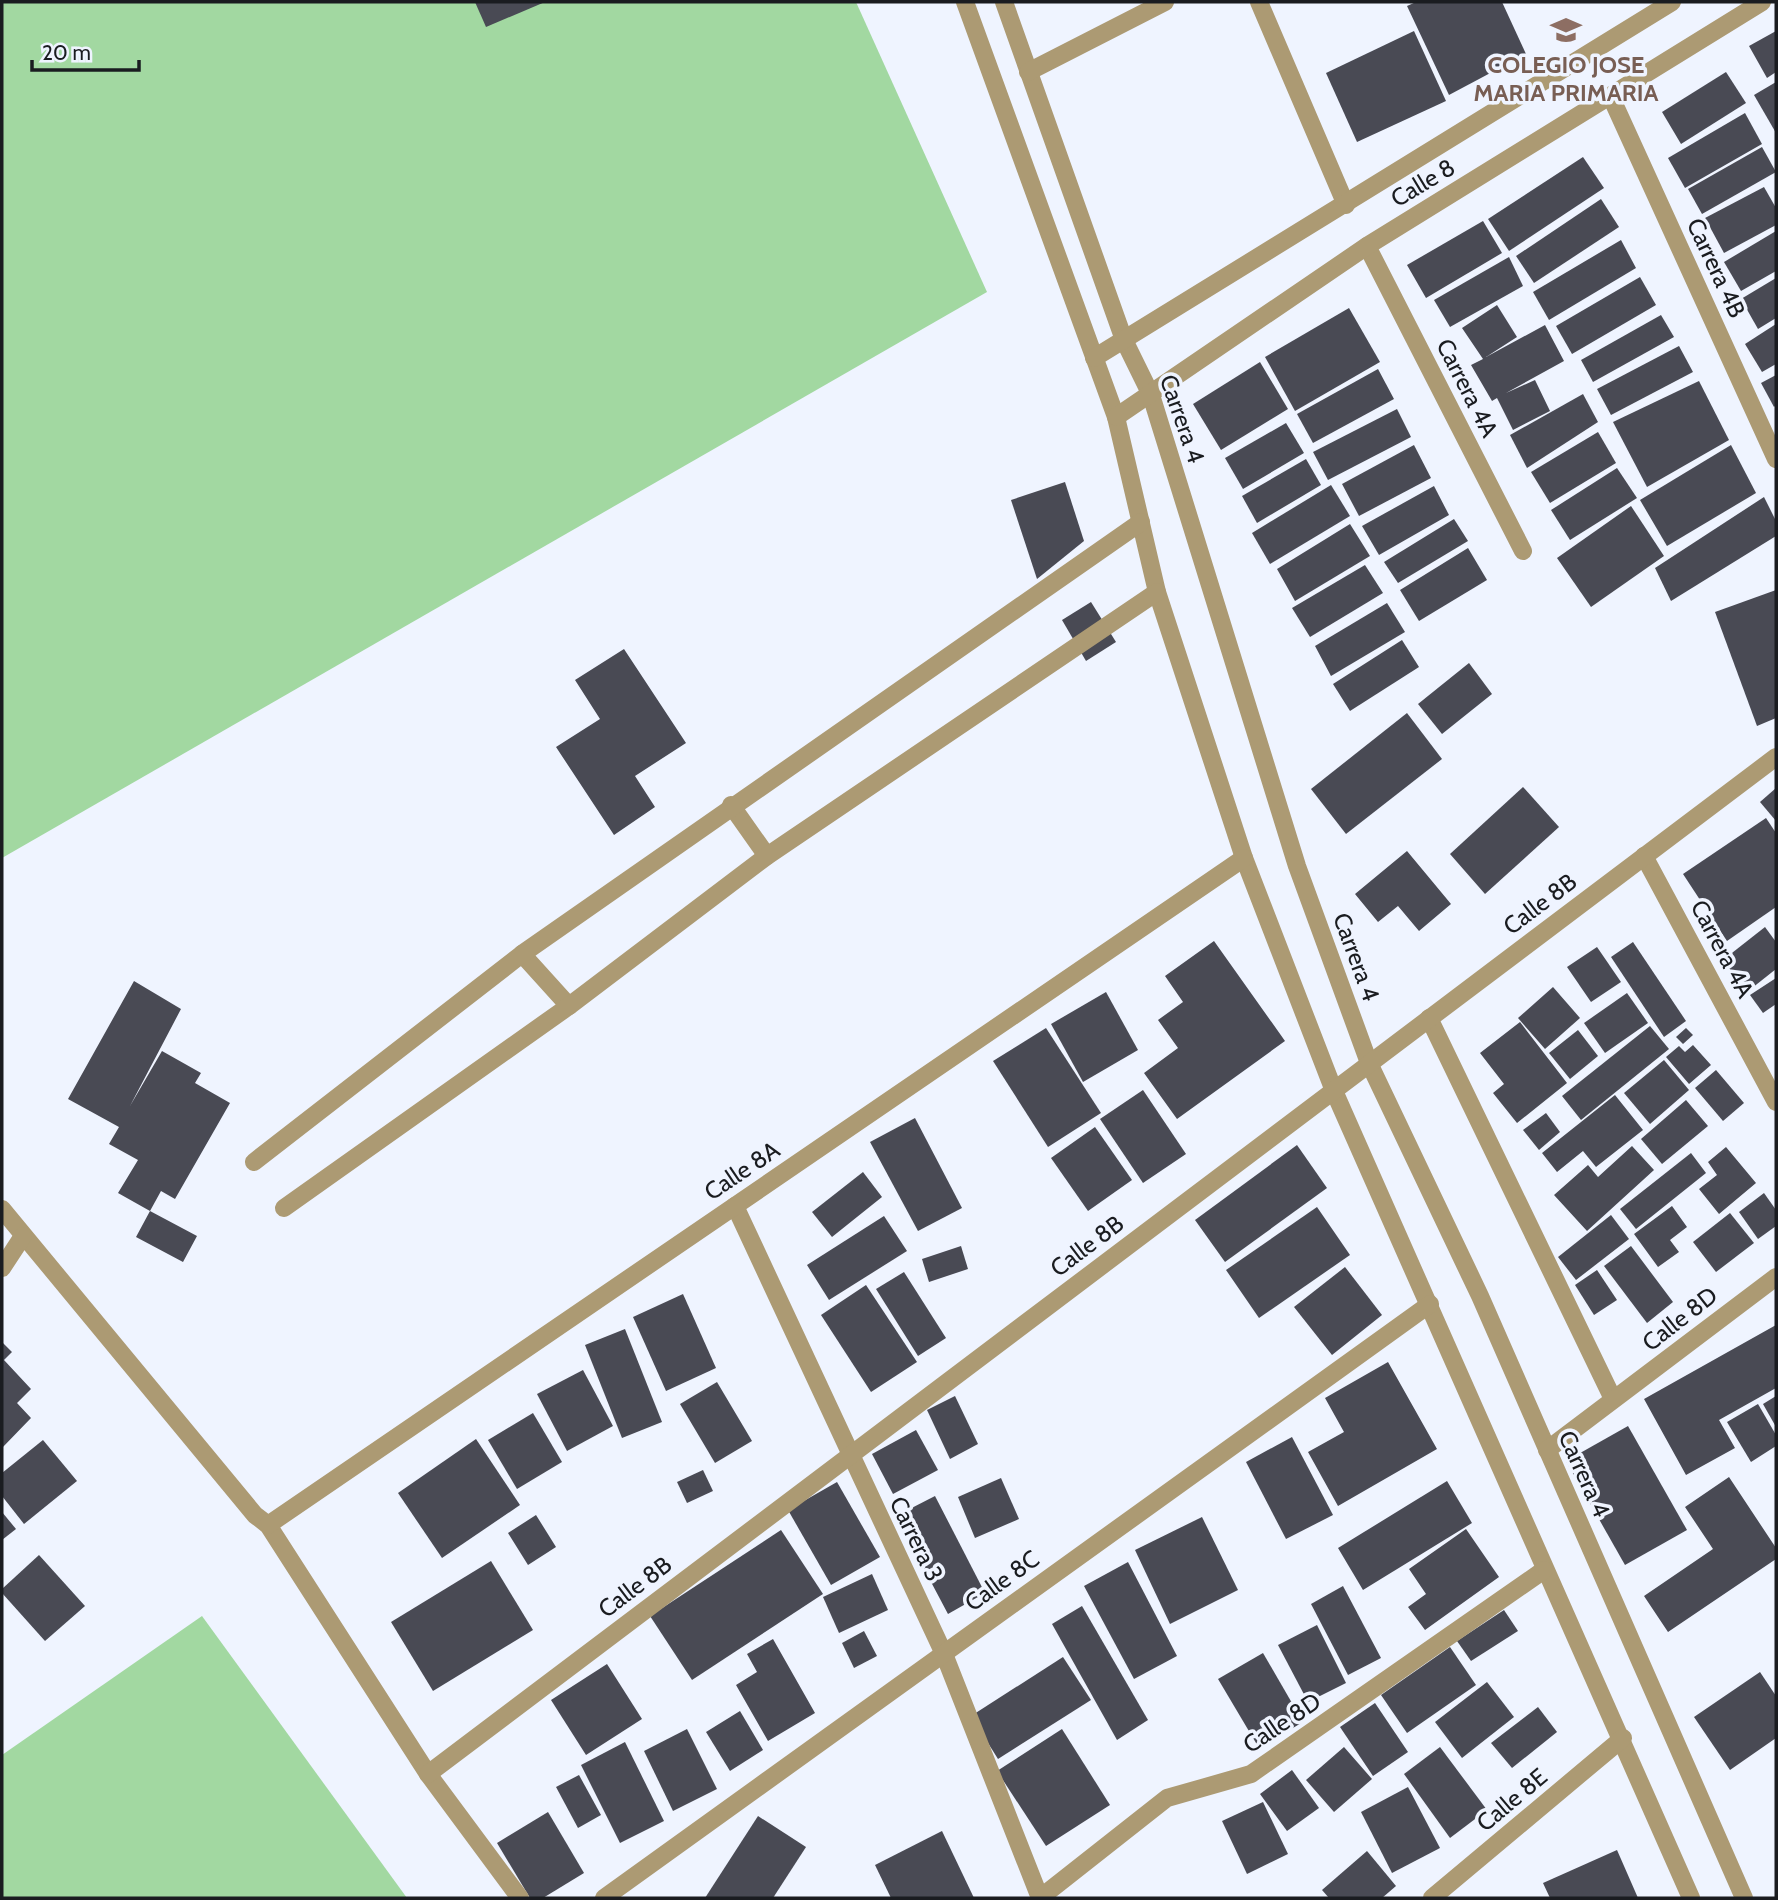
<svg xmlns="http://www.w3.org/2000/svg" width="1778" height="1900" font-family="Cabin,sans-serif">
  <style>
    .green { fill: #a2d8a1 }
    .building { fill: #494a54 }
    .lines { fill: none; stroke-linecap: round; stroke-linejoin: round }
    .minor { stroke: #ac9a73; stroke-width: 18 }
    .labels { text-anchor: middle; stroke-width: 7; stroke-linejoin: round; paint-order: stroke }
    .education-label { font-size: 24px; font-weight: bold; fill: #785e54; stroke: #eff4ff }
    .street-label { font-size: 24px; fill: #1a1c20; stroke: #eff4ff }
  </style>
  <rect width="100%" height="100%" fill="#eff4ff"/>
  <!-- green -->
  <g class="green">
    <polygon points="2,2 856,2 987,292 2,858"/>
    <polygon points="202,1616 407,1898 2,1898 2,1755"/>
  </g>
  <!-- building -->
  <g class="building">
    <polygon points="475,2 545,2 486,27"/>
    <polygon points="1416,2 1502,2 1526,54 1449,95 1407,6"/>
    <polygon points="1414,31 1446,101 1357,142 1326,73"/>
    <polygon points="1776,31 1776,72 1767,78 1749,46"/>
    <polygon points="1726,72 1746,103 1681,144 1662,112"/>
    <polygon points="1776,82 1776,133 1754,95"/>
    <polygon points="1745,113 1762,144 1685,188 1668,158"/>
    <polygon points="1762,147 1776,172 1702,214 1688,189"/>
    <polygon points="1583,157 1604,188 1509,251 1488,219"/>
    <polygon points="1764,187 1776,208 1776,225 1724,253 1705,218"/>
    <polygon points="1601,199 1619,227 1534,283 1516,256"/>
    <polygon points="1483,221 1502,253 1426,298 1407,265"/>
    <polygon points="1776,231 1776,271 1741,291 1724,262"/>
    <polygon points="1621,240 1636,268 1549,320 1533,292"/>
    <polygon points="1509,257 1523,286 1450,327 1434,300"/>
    <polygon points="1640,277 1656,305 1572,354 1556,326"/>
    <polygon points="1776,278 1776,318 1758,329 1741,299"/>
    <polygon points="1497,305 1517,337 1486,357 1545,325 1564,361 1506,393 1535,380 1550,411 1513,430 1497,398 1492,401 1471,365 1483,359 1462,328"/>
    <polygon points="1349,308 1380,362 1295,411 1265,357"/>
    <polygon points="1661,315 1674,337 1593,382 1581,360"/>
    <polygon points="1776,324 1776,364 1762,372 1745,344"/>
    <polygon points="1679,346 1693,372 1611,415 1597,389"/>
    <polygon points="1260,362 1288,409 1221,450 1193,404"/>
    <polygon points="1378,369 1394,399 1313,443 1297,414"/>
    <polygon points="1776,375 1776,405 1774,407 1761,383"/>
    <polygon points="1699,381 1729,440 1647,487 1613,422"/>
    <polygon points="1583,394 1598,422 1527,468 1510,435"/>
    <polygon points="1397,409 1411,437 1328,480 1313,452"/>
    <polygon points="1286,423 1304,453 1243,489 1225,458"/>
    <polygon points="1598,432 1616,463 1550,503 1531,472"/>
    <polygon points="1414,445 1431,478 1359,516 1342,484"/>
    <polygon points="1731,445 1756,493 1667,546 1640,500"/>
    <polygon points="1306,459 1321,485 1257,523 1242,496"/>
    <polygon points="1617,468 1637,498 1570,540 1551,510"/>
    <polygon points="1065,482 1084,541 1037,579 1011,500"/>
    <polygon points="1331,485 1350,516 1270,564 1252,533"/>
    <polygon points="1434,486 1449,515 1379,555 1362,526"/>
    <polygon points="1764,497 1776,521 1776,536 1671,601 1655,568"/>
    <polygon points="1631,506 1664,556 1591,607 1557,558"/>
    <polygon points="1454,519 1468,541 1398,583 1384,562"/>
    <polygon points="1350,524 1370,556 1295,601 1277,569"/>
    <polygon points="1468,548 1487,580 1419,621 1400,590"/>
    <polygon points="1365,565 1383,593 1310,637 1292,608"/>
    <polygon points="1776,590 1776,718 1757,726 1715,612"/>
    <polygon points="1091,602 1116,642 1086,661 1062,620"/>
    <polygon points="1387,603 1405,632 1331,676 1315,646"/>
    <polygon points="1402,640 1419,667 1350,711 1333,684"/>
    <polygon points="624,649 686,743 635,776 655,807 614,835 556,747 600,719 575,680"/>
    <polygon points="1469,663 1492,694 1442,734 1418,704"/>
    <polygon points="1407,713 1442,759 1346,834 1311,789"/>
    <polygon points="1523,787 1559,827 1485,894 1450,854"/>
    <polygon points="1776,788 1776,821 1760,802"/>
    <polygon points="1766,818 1776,833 1776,907 1727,941 1683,874"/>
    <polygon points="1407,851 1451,904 1419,931 1398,906 1378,922 1355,894"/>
    <polygon points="1765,927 1776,942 1776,969 1747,992 1723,960"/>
    <polygon points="1214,941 1285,1041 1177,1119 1144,1073 1178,1048 1158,1020 1183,1002 1165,976"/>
    <polygon points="1633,942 1686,1021 1664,1037 1611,957"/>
    <polygon points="1597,947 1621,982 1591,1002 1567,967"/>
    <polygon points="1776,978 1776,1004 1763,1013 1750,995"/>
    <polygon points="134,981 181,1009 130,1106 162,1051 201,1073 195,1083 230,1103 175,1199 161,1191 150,1211 197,1236 183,1262 136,1237 150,1211 118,1193 138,1160 109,1144 119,1127 68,1099"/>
    <polygon points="1553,987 1580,1018 1545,1049 1518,1018"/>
    <polygon points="1106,992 1138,1050 1083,1082 1051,1024"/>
    <polygon points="1627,993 1648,1023 1605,1053 1584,1023"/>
    <polygon points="1520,1022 1567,1083 1517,1123 1493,1093 1504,1084 1480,1053"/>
    <polygon points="1650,1026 1669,1049 1581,1120 1562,1096"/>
    <polygon points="1046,1028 1101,1113 1048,1147 993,1061"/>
    <polygon points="1686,1028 1693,1035 1683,1044 1676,1037"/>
    <polygon points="1578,1030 1598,1056 1570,1079 1549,1053"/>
    <polygon points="1693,1045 1711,1065 1689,1084 1666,1057 1679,1046 1685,1052"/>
    <polygon points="1664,1060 1689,1090 1650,1124 1624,1093"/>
    <polygon points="1716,1070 1744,1103 1723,1121 1695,1088"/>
    <polygon points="1143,1090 1186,1154 1143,1183 1100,1119"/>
    <polygon points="1615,1095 1643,1130 1596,1167 1583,1151 1557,1172 1542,1153"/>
    <polygon points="1686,1100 1708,1126 1662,1164 1641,1139"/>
    <polygon points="1546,1113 1560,1132 1539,1150 1523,1130"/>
    <polygon points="915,1118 962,1208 918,1231 870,1142"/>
    <polygon points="1095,1127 1132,1180 1088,1211 1051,1158"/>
    <polygon points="1297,1145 1327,1188 1225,1262 1195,1220"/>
    <polygon points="1632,1146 1654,1170 1587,1231 1554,1195 1588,1165 1598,1177"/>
    <polygon points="1726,1147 1756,1183 1719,1214 1699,1189 1717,1175 1708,1162"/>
    <polygon points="1691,1153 1706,1173 1636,1229 1620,1209"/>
    <polygon points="863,1172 882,1197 832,1237 812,1212"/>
    <polygon points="1764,1193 1776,1210 1776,1226 1758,1239 1739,1212"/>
    <polygon points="1672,1206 1687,1227 1670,1240 1679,1252 1658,1267 1634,1234"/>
    <polygon points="1317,1207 1350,1255 1259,1318 1226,1270"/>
    <polygon points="1730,1213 1754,1243 1716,1272 1693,1242"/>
    <polygon points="1611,1215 1629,1239 1576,1280 1558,1257"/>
    <polygon points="884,1216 907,1251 829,1300 807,1265"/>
    <polygon points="961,1246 968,1269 929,1282 922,1259"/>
    <polygon points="1631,1246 1673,1302 1647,1323 1604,1266"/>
    <polygon points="1345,1267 1382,1315 1332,1355 1294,1307"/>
    <polygon points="1597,1270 1617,1300 1594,1315 1575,1285"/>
    <polygon points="904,1272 946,1338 918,1356 876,1289"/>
    <polygon points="866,1285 917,1362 871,1392 821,1315"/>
    <polygon points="683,1294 716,1368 666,1391 633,1317"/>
    <polygon points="1776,1325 1776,1388 1719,1420 1735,1448 1686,1475 1644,1399"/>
    <polygon points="625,1329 662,1422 622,1438 585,1345"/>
    <polygon points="2,1342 12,1352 4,1360 31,1389 17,1403 31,1418 2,1448"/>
    <polygon points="1388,1362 1437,1449 1338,1506 1308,1452 1344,1432 1325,1398"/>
    <polygon points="583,1370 613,1426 567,1451 537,1394"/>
    <polygon points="717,1382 752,1441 715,1463 680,1404"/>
    <polygon points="955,1396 978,1444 950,1459 927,1410"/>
    <polygon points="1776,1396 1776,1427 1763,1404"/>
    <polygon points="1758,1404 1776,1435 1776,1446 1751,1462 1727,1422"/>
    <polygon points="533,1413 562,1462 517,1489 488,1440"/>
    <polygon points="1628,1426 1687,1530 1625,1565 1566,1461"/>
    <polygon points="916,1430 938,1470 893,1494 872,1454"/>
    <polygon points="1292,1437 1333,1515 1286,1539 1246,1462"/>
    <polygon points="476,1439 520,1505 442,1558 398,1493"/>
    <polygon points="43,1440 77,1481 24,1524 2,1496 2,1473"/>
    <polygon points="703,1470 713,1491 687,1503 677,1482"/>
    <polygon points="1729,1477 1776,1548 1776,1559 1668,1632 1644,1596 1713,1549 1685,1507"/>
    <polygon points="1001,1478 1019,1519 975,1538 958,1497"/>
    <polygon points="1447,1481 1472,1523 1363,1590 1338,1548"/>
    <polygon points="837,1482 880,1557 831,1585 788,1510"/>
    <polygon points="935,1496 985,1593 948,1614 896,1516"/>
    <polygon points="2,1512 16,1529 2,1540"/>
    <polygon points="536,1515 556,1547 528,1565 508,1533"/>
    <polygon points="1202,1517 1238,1590 1170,1624 1135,1550"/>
    <polygon points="1466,1529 1499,1577 1425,1630 1408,1607 1426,1594 1409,1569"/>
    <polygon points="781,1530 823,1594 692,1680 650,1616"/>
    <polygon points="39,1555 85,1606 45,1641 2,1593 2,1589"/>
    <polygon points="491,1561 533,1630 433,1691 391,1622"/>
    <polygon points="1128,1562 1177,1656 1134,1679 1084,1586"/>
    <polygon points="872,1574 888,1610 839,1633 823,1597"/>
    <polygon points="1343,1586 1381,1658 1348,1675 1311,1604"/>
    <polygon points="1082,1606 1148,1720 1117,1740 1052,1624"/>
    <polygon points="1504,1610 1518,1631 1471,1661 1457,1641"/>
    <polygon points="1317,1625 1346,1683 1308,1702 1278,1645"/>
    <polygon points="864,1631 877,1656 854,1668 842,1643"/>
    <polygon points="773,1639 815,1713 768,1741 736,1685 757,1672 747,1654"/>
    <polygon points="1450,1647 1476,1685 1407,1733 1381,1695"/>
    <polygon points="1263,1653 1303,1722 1259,1748 1218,1679"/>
    <polygon points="1063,1657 1091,1700 998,1759 971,1716"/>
    <polygon points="607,1664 642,1719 586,1755 551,1700"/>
    <polygon points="1760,1672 1776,1696 1776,1738 1730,1770 1694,1717"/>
    <polygon points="1487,1682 1514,1717 1462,1758 1435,1722"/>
    <polygon points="1375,1703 1408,1752 1373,1776 1340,1727"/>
    <polygon points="1538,1707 1557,1732 1512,1768 1491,1743"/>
    <polygon points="740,1711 763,1750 730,1771 706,1732"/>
    <polygon points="687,1729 717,1789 673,1811 644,1751"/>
    <polygon points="1062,1729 1110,1805 1046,1846 997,1771"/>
    <polygon points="625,1742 664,1821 620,1843 581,1765"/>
    <polygon points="1344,1747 1372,1779 1334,1812 1306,1780"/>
    <polygon points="1440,1747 1487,1810 1450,1838 1404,1774"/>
    <polygon points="1292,1770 1319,1808 1287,1831 1260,1794"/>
    <polygon points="579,1775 601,1815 578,1828 556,1787"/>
    <polygon points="1408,1787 1440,1848 1392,1873 1361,1812"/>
    <polygon points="1263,1802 1288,1854 1247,1874 1222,1821"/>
    <polygon points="548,1812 584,1873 543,1898 530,1898 497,1843"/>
    <polygon points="758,1816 806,1847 773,1898 705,1898"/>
    <polygon points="942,1831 974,1898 891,1898 875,1865"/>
    <polygon points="1617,1850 1638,1898 1550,1898 1543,1883"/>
    <polygon points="1367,1851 1396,1886 1382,1898 1329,1898 1322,1890"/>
  </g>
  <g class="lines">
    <!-- minor -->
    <g class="minor">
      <polyline points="965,2 1116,417 1157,592 1244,858 1334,1091 1691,1898"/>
      <polyline points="1004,2 1124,340 1151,395 1297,866 1369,1063 1480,1296 1744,1898"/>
      <polyline points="1259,2 1346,205"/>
      <polyline points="1028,72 1165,2"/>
      <polyline points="1611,97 1776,459"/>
      <polyline points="1367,246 1523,551"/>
      <polyline points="1094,358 1672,2"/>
      <polyline points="1116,417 1367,246 1762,2"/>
      <polyline points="731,805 767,856"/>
      <polyline points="1644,856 1776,1102"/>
      <polyline points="522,954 569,1006"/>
      <polyline points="1429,1018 1613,1399"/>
      <polyline points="254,1162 522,954 1141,522"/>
      <polyline points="735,1206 944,1654 1040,1898"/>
      <polyline points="284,1208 569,1006 767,856 1157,592"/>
      <polyline points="2,1209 255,1515 268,1525 428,1774 520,1898"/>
      <polyline points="2,1268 23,1236"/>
      <polyline points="1547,1450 1776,1277"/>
      <polyline points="268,1525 1244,858"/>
      <polyline points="428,1774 1776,757"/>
      <polyline points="604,1898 1430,1304"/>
      <polyline points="1040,1898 1167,1798 1251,1774 1544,1570"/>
      <polyline points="1432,1898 1623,1738"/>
    </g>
  </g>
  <!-- icons -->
  <defs>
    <g id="school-bare" transform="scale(2.415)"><path d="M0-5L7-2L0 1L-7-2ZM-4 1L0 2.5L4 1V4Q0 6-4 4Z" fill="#8d6e63" stroke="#eff4ff" stroke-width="2.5" paint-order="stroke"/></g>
  </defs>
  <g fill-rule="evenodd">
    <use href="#school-bare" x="1566" y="30"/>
  </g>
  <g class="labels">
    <!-- education labels -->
    <g class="education-label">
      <text x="1566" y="73">COLEGIO JOSE<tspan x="1566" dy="28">MARIA PRIMARIA</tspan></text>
    </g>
    <!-- street labels -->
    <g class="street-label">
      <text transform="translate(1423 183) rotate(-31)" y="8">Calle 8</text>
      <text transform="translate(1716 268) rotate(65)" y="8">Carrera 4B</text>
      <text transform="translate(1467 388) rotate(63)" y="8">Carrera 4A</text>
      <text transform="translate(1182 419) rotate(71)" y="8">Carrera 4</text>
      <text transform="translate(1540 904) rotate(-37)" y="8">Calle 8B</text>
      <text transform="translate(1722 949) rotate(62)" y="8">Carrera 4A</text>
      <text transform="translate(1356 957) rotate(70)" y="8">Carrera 4</text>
      <text transform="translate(742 1171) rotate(-34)" y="8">Calle 8A</text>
      <text transform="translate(1087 1246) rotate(-37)" y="8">Calle 8B</text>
      <text transform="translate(1680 1319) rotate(-38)" y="8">Calle 8D</text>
      <text transform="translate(1584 1474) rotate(66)" y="8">Carrera 4</text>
      <text transform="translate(916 1539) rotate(64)" y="8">Carrera 3</text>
      <text transform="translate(1002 1581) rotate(-36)" y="8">Calle 8C</text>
      <text transform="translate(635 1587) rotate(-37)" y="8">Calle 8B</text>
      <text transform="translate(1282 1723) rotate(-34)" y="8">Calle 8D</text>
      <text transform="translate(1512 1800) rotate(-40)" y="8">Calle 8E</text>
    </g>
  </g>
  <!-- border -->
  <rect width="1778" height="1900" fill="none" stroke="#1a1c20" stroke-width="7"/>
  <!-- scale -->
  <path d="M32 60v10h107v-10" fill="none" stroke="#1a1c20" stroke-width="3.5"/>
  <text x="42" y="60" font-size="21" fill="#1a1c20" stroke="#eff4ff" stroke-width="5" paint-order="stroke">20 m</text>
</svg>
